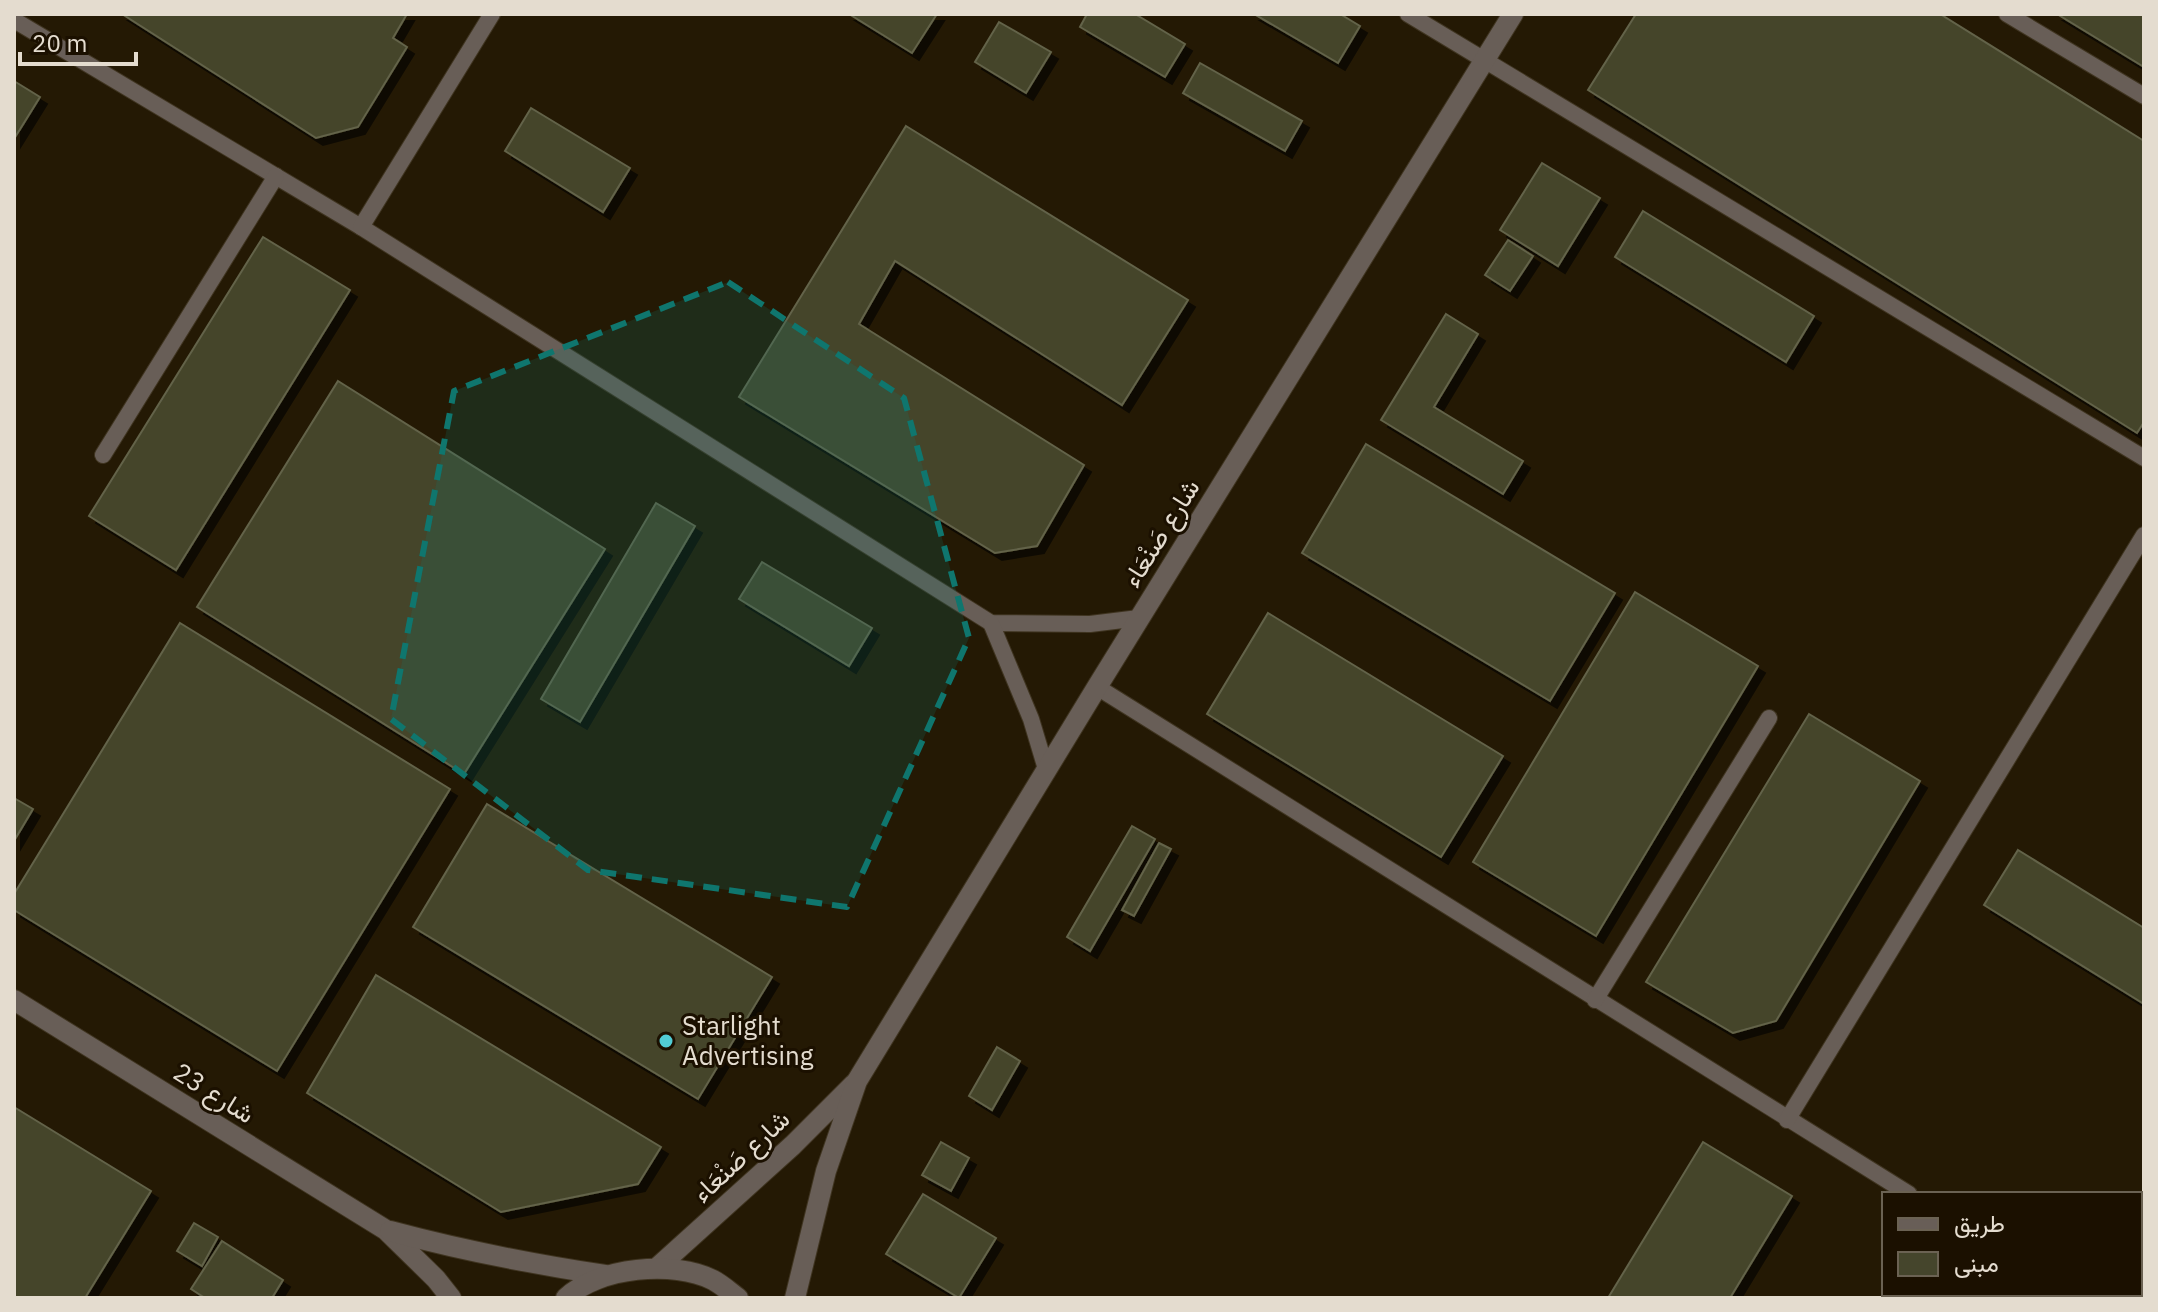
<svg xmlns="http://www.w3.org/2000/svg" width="2158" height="1312" font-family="'IBM Plex Sans',Vazirmatn,sans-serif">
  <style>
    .building { fill: #45452c; stroke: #636349; stroke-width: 2; filter: url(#shadow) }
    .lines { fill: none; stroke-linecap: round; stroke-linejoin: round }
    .service-casing { stroke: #3f3420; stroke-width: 18 }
    .tertiary-casing { stroke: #3f3420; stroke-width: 22 }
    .service { stroke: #685e57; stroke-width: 16 }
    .tertiary { stroke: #685e57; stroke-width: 20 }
    .marked { fill: #0f766e; fill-opacity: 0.2; stroke: #0f766e; stroke-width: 6; stroke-dasharray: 16 10; stroke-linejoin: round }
    .poi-dot { fill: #51ccd4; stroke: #1b1000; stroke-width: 3 }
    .labels { text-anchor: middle; stroke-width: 6; stroke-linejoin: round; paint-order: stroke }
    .street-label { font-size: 26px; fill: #e4dccf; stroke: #1b1000 }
    .poi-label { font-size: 26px; fill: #e4dccf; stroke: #1b1000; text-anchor: start }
  </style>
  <defs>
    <filter id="shadow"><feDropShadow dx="7" dy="7" stdDeviation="0" flood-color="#0009"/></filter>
  </defs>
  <rect width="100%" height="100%" fill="#241904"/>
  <!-- building -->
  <g class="building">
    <polygon points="122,14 407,14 393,38 407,47 358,127 316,138"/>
    <polygon points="849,14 937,14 912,53"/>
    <polygon points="1087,14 1135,14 1185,44 1165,77 1080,27"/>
    <polygon points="1254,14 1340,14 1360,26 1338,63"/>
    <polygon points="1636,14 1940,14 2144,141 2144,422 2137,433 1588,90"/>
    <polygon points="2057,14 2144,14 2144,67"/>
    <polygon points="999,22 1051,52 1026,93 975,62"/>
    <polygon points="1200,63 1302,121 1285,151 1183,93"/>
    <polygon points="14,81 40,97 14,139"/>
    <polygon points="531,108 630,168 603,212 505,151"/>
    <polygon points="906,126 1188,300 1122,405 895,261 859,324 1084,465 1037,546 995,553 739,397"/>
    <polygon points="1542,163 1600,198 1558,266 1500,230"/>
    <polygon points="1643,211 1814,316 1786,362 1615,257"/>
    <polygon points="263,237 350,290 176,570 89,516"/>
    <polygon points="1508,240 1533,256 1510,291 1485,275"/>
    <polygon points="1446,314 1478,334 1434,407 1523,461 1503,494 1381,420"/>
    <polygon points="338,381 605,549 464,774 197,607"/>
    <polygon points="1366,444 1615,593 1550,701 1302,553"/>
    <polygon points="656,503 695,526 580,722 541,699"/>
    <polygon points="762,562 872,628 849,666 739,599"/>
    <polygon points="1635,592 1758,666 1596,936 1473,862"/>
    <polygon points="1268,613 1503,756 1441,857 1207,714"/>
    <polygon points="180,623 450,789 277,1071 14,910 14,894"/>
    <polygon points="1809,714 1920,781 1776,1021 1733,1033 1646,982"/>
    <polygon points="14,798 33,809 14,841"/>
    <polygon points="487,804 772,977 698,1099 413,927"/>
    <polygon points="1132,826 1155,839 1090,951 1067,937"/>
    <polygon points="1159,843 1171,849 1134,916 1122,910"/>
    <polygon points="2018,850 2144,928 2144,1004 1984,905"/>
    <polygon points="376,975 661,1147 638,1184 501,1212 307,1093"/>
    <polygon points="997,1047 1020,1061 992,1110 969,1096"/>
    <polygon points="14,1107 151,1191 85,1298 14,1298"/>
    <polygon points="941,1142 969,1158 951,1191 922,1175"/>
    <polygon points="1703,1142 1792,1196 1730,1298 1608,1298"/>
    <polygon points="923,1194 996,1238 959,1298 886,1254"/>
    <polygon points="194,1223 218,1237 202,1266 177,1251"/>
    <polygon points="222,1241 283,1280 272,1298 205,1298 191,1289"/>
  </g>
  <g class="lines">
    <!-- service casing -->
    <g class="service-casing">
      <g id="service">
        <polyline points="1408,14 2144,458"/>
        <polyline points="2007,14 2144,96"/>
        <polyline points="14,20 361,227 991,623 1090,624 1139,618"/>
        <polyline points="361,227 492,14"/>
        <polyline points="103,455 276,176"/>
        <polyline points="991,623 1031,719 1046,769"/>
        <polyline points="1097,687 1909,1194"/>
        <polyline points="1595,1000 1769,718"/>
        <polyline points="1787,1120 2144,535"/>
        <polyline points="2073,1294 2079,1298"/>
      </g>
    </g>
    <!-- tertiary casing -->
    <g class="tertiary-casing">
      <g id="tertiary">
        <polyline points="14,1000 386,1230 436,1279 451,1298"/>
        <path d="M390,1231c71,19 142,33 215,44"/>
        <polyline points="658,1267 793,1145 854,1084"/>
        <path d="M566,1298c32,-31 108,-38 147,-18 8,4 17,12 25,18"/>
        <polyline points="795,1298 826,1171 857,1081 1097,687 1513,14"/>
      </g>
    </g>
    <!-- service -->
    <use href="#service" class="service"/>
    <!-- tertiary -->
    <use href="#tertiary" class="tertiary"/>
  </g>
  <!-- marked area -->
  <path class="marked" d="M728,282l176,116 65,240 -122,269 -259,-37 -197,-151 63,-328z"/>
  <!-- markers -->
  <circle class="poi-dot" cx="666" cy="1041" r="8"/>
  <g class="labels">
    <!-- street labels -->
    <g class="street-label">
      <text transform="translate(1161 533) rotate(-58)" y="9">شارع صَنْعَاء</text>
      <text transform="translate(214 1093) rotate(32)" y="9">شارع 23</text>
      <text transform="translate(741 1156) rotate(-43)" y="9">شارع صَنْعَاء</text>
    </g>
    <!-- poi labels -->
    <g class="poi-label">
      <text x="682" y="1035">Starlight<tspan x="682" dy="30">Advertising</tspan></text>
    </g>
  </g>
  <!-- border -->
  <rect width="2158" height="1312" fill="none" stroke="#e4dccf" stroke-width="32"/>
  <!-- legend -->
  <rect x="1882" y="1192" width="260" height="104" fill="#1b1000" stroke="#6b6253" stroke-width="2"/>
  <rect x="1898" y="1218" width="40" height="12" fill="#685e57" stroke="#6b6253" stroke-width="2"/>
  <text x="1954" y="1232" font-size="24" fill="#e4dccf">طريق</text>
  <rect x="1898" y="1252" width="40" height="24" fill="#45452c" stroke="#6b6253" stroke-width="2"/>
  <text x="1954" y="1272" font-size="24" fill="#e4dccf">مبنى</text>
  <!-- scale -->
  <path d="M20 52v12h116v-12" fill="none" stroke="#e4dccf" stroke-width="4"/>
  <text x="32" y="52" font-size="24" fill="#e4dccf" stroke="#1b1000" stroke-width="6" paint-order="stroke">20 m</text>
</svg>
